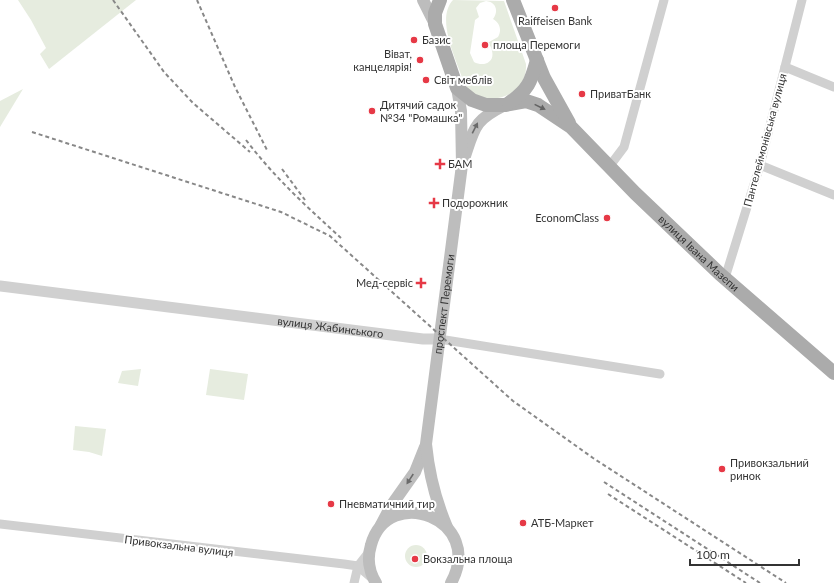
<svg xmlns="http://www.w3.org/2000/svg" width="834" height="583" font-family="Lato,sans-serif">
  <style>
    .green { fill: #e6ecdf; fill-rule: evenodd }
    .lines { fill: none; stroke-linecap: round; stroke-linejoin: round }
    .minor { stroke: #d0d0d0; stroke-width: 9 }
    .tertiary { stroke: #d0d0d0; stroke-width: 11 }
    .secondary { stroke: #bdbdbd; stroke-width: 12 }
    .primary { stroke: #ababab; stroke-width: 14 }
    .rail { stroke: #888; stroke-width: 2; stroke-dasharray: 4 3; stroke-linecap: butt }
    .oneway { fill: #636363 }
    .oneway2 { fill: #6a6a6a }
    .poi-dot { fill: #e63946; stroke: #fff; stroke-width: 1.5 }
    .labels { text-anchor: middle; stroke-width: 4; stroke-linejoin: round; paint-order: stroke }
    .poi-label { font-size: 11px; fill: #333; stroke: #fff; text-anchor: start }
    .street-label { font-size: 11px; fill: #333; stroke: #fff }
  </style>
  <rect width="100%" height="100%" fill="#fff"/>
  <!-- green -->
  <g class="green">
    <polygon points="18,0 136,0 49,69 40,54 46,48 31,20"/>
    <path d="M453,0l51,1 22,63c2,34 -44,48 -62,19 -7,-22 -29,-64 -11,-83zM486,1c10,1 13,10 7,18 7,4 9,11 5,18l-9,5c0,4 3,5 3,9 3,12 -9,16 -18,11l-4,-9 5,-33 4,-3 -3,-9 4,-5z"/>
    <polygon points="23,89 0,127 0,101"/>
    <polygon points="141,369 138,386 118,383 122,371"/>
    <polygon points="210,369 248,374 244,400 206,395"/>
    <polygon points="75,426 106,429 102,456 89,452 73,450"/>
    <circle cx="416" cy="556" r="11"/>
  </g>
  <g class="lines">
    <!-- minor -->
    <g class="minor">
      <polyline points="785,67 834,87"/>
      <polyline points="760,165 834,195"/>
      <polyline points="609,167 624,147 664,0"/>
      <polyline points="725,278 760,165 802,0"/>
      <polyline points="439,339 660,374"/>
      <polyline points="0,524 344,564 358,566 373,579"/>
      <polyline points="354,583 358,566 369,552"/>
    </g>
    <!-- tertiary -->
    <path class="tertiary" id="s1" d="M0,286l423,53h16"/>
    <!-- secondary -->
    <g class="secondary">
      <polyline points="423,0 435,24"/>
      <path d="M465,156c10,-30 10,-36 40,-51"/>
      <polyline points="381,525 391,506 415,472 425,447"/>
      <path id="s2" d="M447,527c-12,-28 -18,-53 -21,-83l36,-279 -1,-54 -4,-23"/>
      <path d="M376,583c-7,-11 -9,-25 -5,-38 17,-62 115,-26 80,38"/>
    </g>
    <!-- primary -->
    <g class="primary">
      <path id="s3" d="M440,0l-5,13v11l22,64 15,12 14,5h19l21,-4 12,4 33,22 64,66 85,81 114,99"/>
      <polyline points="513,0 544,78 569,123"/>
      <path d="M509,103c19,-13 22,-21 28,-43"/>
    </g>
    <!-- rail -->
    <g class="rail">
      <polyline points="113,0 164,72 193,103 250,152"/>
      <polyline points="197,0 235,87 267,150"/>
      <polyline points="32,132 281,212 330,236 513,401 593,458 786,583"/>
      <path d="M246,140c28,37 61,67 95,98"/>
      <polyline points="282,169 305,200"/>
      <polyline points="604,482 760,583"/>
      <polyline points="608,494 746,583"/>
    </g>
  </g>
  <!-- one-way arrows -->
  <defs><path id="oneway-solid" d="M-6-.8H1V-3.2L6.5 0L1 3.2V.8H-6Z"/></defs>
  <use class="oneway" href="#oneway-solid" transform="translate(540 107) rotate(26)"/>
  <g class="oneway2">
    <use href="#oneway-solid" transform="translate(475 128) rotate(-63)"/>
    <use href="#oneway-solid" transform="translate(410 479) rotate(123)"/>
  </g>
  <!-- markers -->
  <g class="poi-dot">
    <circle cx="555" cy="8" r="4"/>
    <circle cx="414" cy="40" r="4"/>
    <circle cx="485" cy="45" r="4"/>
    <circle cx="420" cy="60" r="4"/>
    <circle cx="426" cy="80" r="4"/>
    <circle cx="582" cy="94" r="4"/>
    <circle cx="372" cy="111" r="4"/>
    <path d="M438 158h4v4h4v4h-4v4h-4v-4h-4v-4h4z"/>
    <path d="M432 197h4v4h4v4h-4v4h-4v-4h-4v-4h4z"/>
    <circle cx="607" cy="218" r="4"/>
    <path d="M419 277h4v4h4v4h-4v4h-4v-4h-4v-4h4z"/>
    <circle cx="722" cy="469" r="4"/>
    <circle cx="331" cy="504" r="4"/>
    <circle cx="523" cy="523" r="4"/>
    <circle cx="415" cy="559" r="4"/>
  </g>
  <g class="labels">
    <!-- poi labels -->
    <g class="poi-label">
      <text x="555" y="25" text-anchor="middle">Raiffeisen Bank</text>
      <text x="422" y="44">Базис</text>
      <text x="493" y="49">площа Перемоги</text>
      <text x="412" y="58" text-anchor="end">Віват,<tspan x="412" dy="13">канцелярія!</tspan></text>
      <text x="434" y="84">Світ меблів</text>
      <text x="590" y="98">ПриватБанк</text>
      <text x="380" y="109">Дитячий садок<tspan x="380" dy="13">№34 "Ромашка"</tspan></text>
      <text x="448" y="168">БАМ</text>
      <text x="442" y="207">Подорожник</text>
      <text x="599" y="222" text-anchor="end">EconomClass</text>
      <text x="413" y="287" text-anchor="end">Мед-сервіс</text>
      <text x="730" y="467">Привокзальний<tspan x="730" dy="13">ринок</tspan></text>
      <text x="339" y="508">Пневматичний тир</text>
      <text x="531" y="527">АТБ-Маркет</text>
      <text x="423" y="563">Вокзальна площа</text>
    </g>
    <!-- street labels -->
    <g class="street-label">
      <text transform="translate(765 140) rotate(-75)" y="4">Пантелеймонівська вулиця</text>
      <text dy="4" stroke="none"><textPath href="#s3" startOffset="399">вулиця Івана Мазепи</textPath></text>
      <text dy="4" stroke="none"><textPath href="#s2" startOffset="227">проспект Перемоги</textPath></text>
      <text dy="4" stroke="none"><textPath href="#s1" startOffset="333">вулиця Жабинського</textPath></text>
      <text transform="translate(179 546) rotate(7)" y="4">Привокзальна вулиця</text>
    </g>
  </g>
  <!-- scale -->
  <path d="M690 559v6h109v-6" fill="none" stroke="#333333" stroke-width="2"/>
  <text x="696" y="559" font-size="12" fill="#333333" stroke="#ffffff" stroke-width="3" paint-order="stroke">100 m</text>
</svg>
